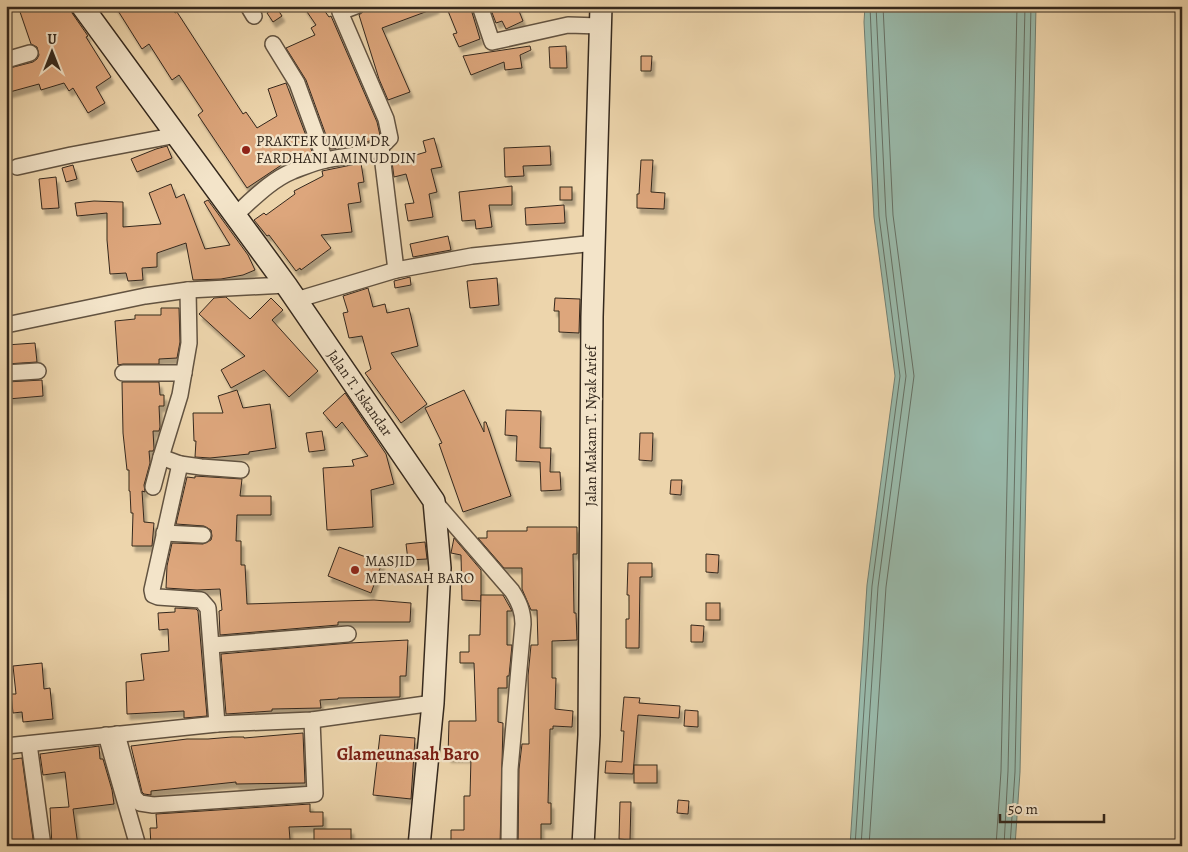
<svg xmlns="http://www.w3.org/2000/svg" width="1188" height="852" font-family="Alegreya,serif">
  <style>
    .water { fill: #99b9aa; stroke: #717f72 }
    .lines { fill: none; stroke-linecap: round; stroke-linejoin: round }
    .shore { stroke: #667064; stroke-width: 1 }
    .building { fill: #dda67c; stroke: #34281d; filter: url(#shadow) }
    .street-casing { stroke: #625341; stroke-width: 18 }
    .secondary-casing { stroke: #34281d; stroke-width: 24 }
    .street { stroke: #f3e4c9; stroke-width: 15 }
    .secondary { stroke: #f3e4c9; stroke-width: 21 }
    .poi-dot { fill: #8f2418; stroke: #f3e4c9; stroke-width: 2 }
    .labels { text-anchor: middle; stroke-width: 4.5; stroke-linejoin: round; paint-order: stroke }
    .poi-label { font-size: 15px; fill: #34281d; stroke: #f3e4c9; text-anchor: start }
    .street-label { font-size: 15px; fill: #34281d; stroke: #f3e4c9 }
    .quarter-label { font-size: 18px; font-weight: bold; fill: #7a1f14; stroke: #f3e4c9 }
  </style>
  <defs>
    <filter id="shadow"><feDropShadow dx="3" dy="5.5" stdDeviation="1" flood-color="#0004"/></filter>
  </defs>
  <rect width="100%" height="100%" fill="#edd5ac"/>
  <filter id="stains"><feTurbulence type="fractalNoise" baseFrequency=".004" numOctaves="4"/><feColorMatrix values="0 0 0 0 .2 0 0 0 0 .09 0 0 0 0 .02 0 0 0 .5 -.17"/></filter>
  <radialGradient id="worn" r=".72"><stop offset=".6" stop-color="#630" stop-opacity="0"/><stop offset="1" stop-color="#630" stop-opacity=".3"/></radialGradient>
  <!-- water -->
  <polygon class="water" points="865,6 1036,6 1020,772 1015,846 850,846 867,585 895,376 874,217 864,22"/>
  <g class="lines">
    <!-- shore -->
    <g class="shore">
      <polyline points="855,846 872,586 900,376 879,216 870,6"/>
      <polyline points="861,846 878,587 906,376 886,216 876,6"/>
      <polyline points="869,846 886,587 914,376 893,215 883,6"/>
      <polyline points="996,846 1001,771 1017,6"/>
      <polyline points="1004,846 1008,771 1025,6"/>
      <polyline points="1010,846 1015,772 1031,6"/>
    </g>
  </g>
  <!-- building -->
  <g class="building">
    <polygon points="18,6 70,6 72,13 88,36 86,37 111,77 96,87 105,103 88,113 73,88 69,91 64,83 41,90 39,84 6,93 6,69 33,62 37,59 39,55 37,47 31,44"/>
    <polygon points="115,6 171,6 175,13 177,12 243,114 246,112 257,128 277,116 268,89 286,83 313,154 296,160 295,156 247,188 198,115 203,111 179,75 172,80 149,44 142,49"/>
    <polygon points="303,6 321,6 329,17 331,16 377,122 380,135 372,140 358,145 331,149 306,80 286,48 315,35 311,28 316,25"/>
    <polygon points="378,6 436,6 436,8 382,28 410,92 388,100 379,79 359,15 364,11"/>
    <polygon points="446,6 470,6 480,39 459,47 453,34 457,33"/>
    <polygon points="500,6 517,6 523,21 506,29 502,21 496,23 491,10"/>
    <polygon points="276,7 282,16 273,22 267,13"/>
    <polygon points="530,46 531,50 520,55 522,68 505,70 504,62 471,75 463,56"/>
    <polygon points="566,46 567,68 550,68 549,47"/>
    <polygon points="641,56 652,56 651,71 641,71"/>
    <polygon points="434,138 442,167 431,169 437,192 429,194 433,217 408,221 405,204 414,203 406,174 394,177 392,162 426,152 423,141"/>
    <polygon points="167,146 172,158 137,172 131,159 156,149"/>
    <polygon points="550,146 551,165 523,166 524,176 505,177 504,148"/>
    <polygon points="641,160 653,160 651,192 665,193 664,209 637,208 637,194 639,194"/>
    <polygon points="361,163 364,182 358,183 361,202 348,204 352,232 321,235 331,248 301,270 300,268 296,271 269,235 267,236 254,220 264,213 266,215 295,194 294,191 323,176 322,171"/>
    <polygon points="73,165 77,179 66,182 62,168"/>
    <polygon points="56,177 59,208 42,209 39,179"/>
    <polygon points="171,184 176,198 184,194 205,249 230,245 204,202 208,200 248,255 255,270 243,275 221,279 193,280 186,243 157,253 157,267 142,268 143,280 128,281 126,273 110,274 107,240 107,213 77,216 75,203 94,201 123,202 123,227 161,224 149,193"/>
    <polygon points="512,186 512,205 489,205 492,227 476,229 475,220 462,221 459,192"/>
    <rect x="560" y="187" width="12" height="13"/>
    <polygon points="564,205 565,223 526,225 525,208"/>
    <polygon points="448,236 451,250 413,257 410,244"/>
    <polygon points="410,277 411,285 395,288 394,281"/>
    <polygon points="497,278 499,305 470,308 467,281"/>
    <polygon points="368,288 373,307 385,304 387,313 409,308 418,346 391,353 427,404 401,423 365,373 371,369 362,336 349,338 343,313 348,312 343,296"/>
    <polygon points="226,297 250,319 271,298 283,310 272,320 318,371 289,397 264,370 231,388 221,370 245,356 199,314 214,298"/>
    <polygon points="555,298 580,299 579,333 559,332 559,311 554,311"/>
    <polygon points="161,308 179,308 180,342 177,358 159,359 159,364 123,364 118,365 115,321 135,319 135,315 161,315"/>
    <polygon points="35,343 37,362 6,364 6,345"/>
    <polygon points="42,380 43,396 8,399 7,382"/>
    <polygon points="122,382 159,382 160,395 164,395 164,406 159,406 160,427 159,431 153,431 154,449 153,451 149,451 150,463 144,485 145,492 142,491 144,522 154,523 152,546 132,546 133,513 131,513 130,491 129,491 129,470 127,470 123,433"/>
    <polygon points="237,390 243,408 270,404 276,448 249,452 249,454 210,458 195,457 196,441 194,441 193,413 223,413 218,396"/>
    <polygon points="464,390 484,432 484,422 486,422 511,496 463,512 439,444 442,443 425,408"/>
    <polygon points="345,393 386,454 394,484 371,490 373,527 327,530 323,468 354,466 352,460 368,456 342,422 336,428 323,413"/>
    <polygon points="506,410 541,411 540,448 551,448 550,472 560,472 561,490 541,491 540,462 516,461 517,436 505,435"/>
    <polygon points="322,431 325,450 309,452 306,433"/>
    <polygon points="640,433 653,433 652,461 639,460"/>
    <polygon points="195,476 242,479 240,496 271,496 271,515 237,515 236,541 241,541 241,565 245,565 247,604 374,600 411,603 410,622 338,622 338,625 220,635 219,611 222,610 220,589 197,590 166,588 167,566 172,543 203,544 211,540 212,536 211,530 204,526 176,524 187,477 195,478"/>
    <polygon points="671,480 682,480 681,495 670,494"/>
    <polygon points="527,527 577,527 577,554 573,554 574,613 576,613 577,640 552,641 552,678 556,678 555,709 573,711 572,727 553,726 553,729 550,729 548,803 551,803 551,824 541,824 541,846 518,846 519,769 522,744 529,744 528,676 531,645 538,645 537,610 531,610 522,589 522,568 504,568 478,538 487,538 487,531 527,531"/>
    <polygon points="454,538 481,570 481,601 462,600 461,555 451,553"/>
    <polygon points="425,542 427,559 408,560 406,544"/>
    <polygon points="339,547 382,563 371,593 328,576"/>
    <polygon points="706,554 719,555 718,573 706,572"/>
    <polygon points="628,563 652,563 652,577 640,577 639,648 626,648 626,619 629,619 629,595 627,595"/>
    <polygon points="481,595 503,595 512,611 507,611 507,645 512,645 509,676 507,676 507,688 498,688 498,722 503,723 500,846 476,846 476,842 451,842 451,830 464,830 464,796 470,796 471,757 448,757 449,721 476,721 474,663 460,663 460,652 469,652 469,635 480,635"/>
    <rect x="706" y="603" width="14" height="17"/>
    <polygon points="175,608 196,609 198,611 207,716 184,718 184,711 127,714 126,682 144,680 141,654 169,651 168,629 159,630 158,613 175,612"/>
    <polygon points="691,625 704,626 703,642 691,642"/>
    <polygon points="408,640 406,676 400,676 400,697 338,698 338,699 320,700 321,708 272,709 272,711 226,714 221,654 350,643"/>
    <polygon points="42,663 44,689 50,688 53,719 23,722 22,712 13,713 11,694 16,694 13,666"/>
    <polygon points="624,697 640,698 639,703 680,706 679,718 638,715 633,774 605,773 606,761 622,762 624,731 621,731"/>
    <polygon points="685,710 698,711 698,727 684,726"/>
    <polygon points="303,733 305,783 236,784 236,782 151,791 151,795 144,794 142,792 131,746 187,739 208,739 232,737 244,737 244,738"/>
    <polygon points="380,735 415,738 411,799 373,795"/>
    <polygon points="99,746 100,759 103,759 112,790 114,804 73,809 78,846 52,846 50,808 69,807 65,772 43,775 40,754"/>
    <polygon points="22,758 34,846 8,846 6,824 6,760"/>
    <rect x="634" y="765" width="23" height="18"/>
    <polygon points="678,800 689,801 688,814 677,813"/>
    <polygon points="620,802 631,802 630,840 619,839"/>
    <polygon points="310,804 310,812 323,812 323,826 289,827 290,840 266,841 266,846 151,846 150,828 157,828 156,814"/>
    <rect x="314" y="829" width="37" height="17"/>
  </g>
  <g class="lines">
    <!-- street casing -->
    <g class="street-casing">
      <g id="street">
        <polyline points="248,6 254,16"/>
        <polyline points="480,6 492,42 568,25 600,26"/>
        <polyline points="273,44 297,83 325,160"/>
        <polyline points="6,60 30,53"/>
        <polyline points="381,147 396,270"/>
        <polyline points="17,167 71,155 177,135"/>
        <path d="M235,215c18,-16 36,-35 58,-44 11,-4 22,-9 33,-11 22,-5 49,-4 64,-22l-4,-19 -46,-107 16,-6"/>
        <polyline points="188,290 189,343 180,395 161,457 180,464 152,590 153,595 158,597 201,600 208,608 217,724"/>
        <polyline points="296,300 396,270 472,256 595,243"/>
        <polyline points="6,325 145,296 188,290 286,285"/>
        <polyline points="6,373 38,371"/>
        <polyline points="123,373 184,373"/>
        <polyline points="180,464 201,467 241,470"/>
        <polyline points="153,487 161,457"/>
        <path d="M434,501l78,90c7,11 11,20 11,33l-13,145 -1,77"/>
        <polyline points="164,533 203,535"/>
        <polyline points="212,645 348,634"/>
        <polyline points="117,734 134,797 140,803 153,805 315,794 312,720"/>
        <polyline points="106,735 138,846"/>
        <polyline points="29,744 43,846"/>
        <polyline points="6,746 217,724 312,720 433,703"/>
      </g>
    </g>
    <!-- secondary casing -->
    <g class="secondary-casing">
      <g id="secondary">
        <polyline points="82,6 286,285 434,501 440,568 433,703 419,846"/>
        <polyline points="583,846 589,735 592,317 601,6"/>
      </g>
    </g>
    <!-- street -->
    <use href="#street" class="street"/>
    <!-- secondary -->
    <use href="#secondary" class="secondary"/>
  </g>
  <!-- markers -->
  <g class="poi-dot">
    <circle cx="246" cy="150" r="5"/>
    <circle cx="355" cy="570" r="5"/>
  </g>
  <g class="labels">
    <!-- poi labels -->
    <g class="poi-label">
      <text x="256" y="146">PRAKTEK UMUM DR<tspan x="256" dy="17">FARDHANI AMINUDDIN</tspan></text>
      <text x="365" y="566">MASJID<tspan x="365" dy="17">MENASAH BARO</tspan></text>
    </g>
    <!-- street labels -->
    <g class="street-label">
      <text transform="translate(360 393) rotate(55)" y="5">Jalan T. Iskandar</text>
      <text transform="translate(591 426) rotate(-90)" y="5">Jalan Makam T. Nyak Arief</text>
    </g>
    <!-- quarter labels -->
    <g class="quarter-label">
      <text x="408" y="760">Glameunasah Baro</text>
    </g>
  </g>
  <!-- margin -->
  <rect width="1188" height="852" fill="none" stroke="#edd5ac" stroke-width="25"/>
  <rect x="8" y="8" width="1173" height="837" fill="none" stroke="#34281d" stroke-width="2.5"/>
  <rect x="12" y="12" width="1163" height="827" fill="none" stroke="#34281d"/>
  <!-- north arrow -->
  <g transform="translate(52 52)" stroke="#f3e4c9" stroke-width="4" paint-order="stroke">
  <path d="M0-4L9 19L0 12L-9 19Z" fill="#34281d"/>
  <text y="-8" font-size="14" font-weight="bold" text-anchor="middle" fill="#34281d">U</text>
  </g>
  <!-- scale -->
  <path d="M1000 814v8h104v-8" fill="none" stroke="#34281d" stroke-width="2.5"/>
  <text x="1008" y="814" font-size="15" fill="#34281d" stroke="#f3e4c9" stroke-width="4" paint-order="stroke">50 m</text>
  <rect width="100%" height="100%" filter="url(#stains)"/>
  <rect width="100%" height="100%" fill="url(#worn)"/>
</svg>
